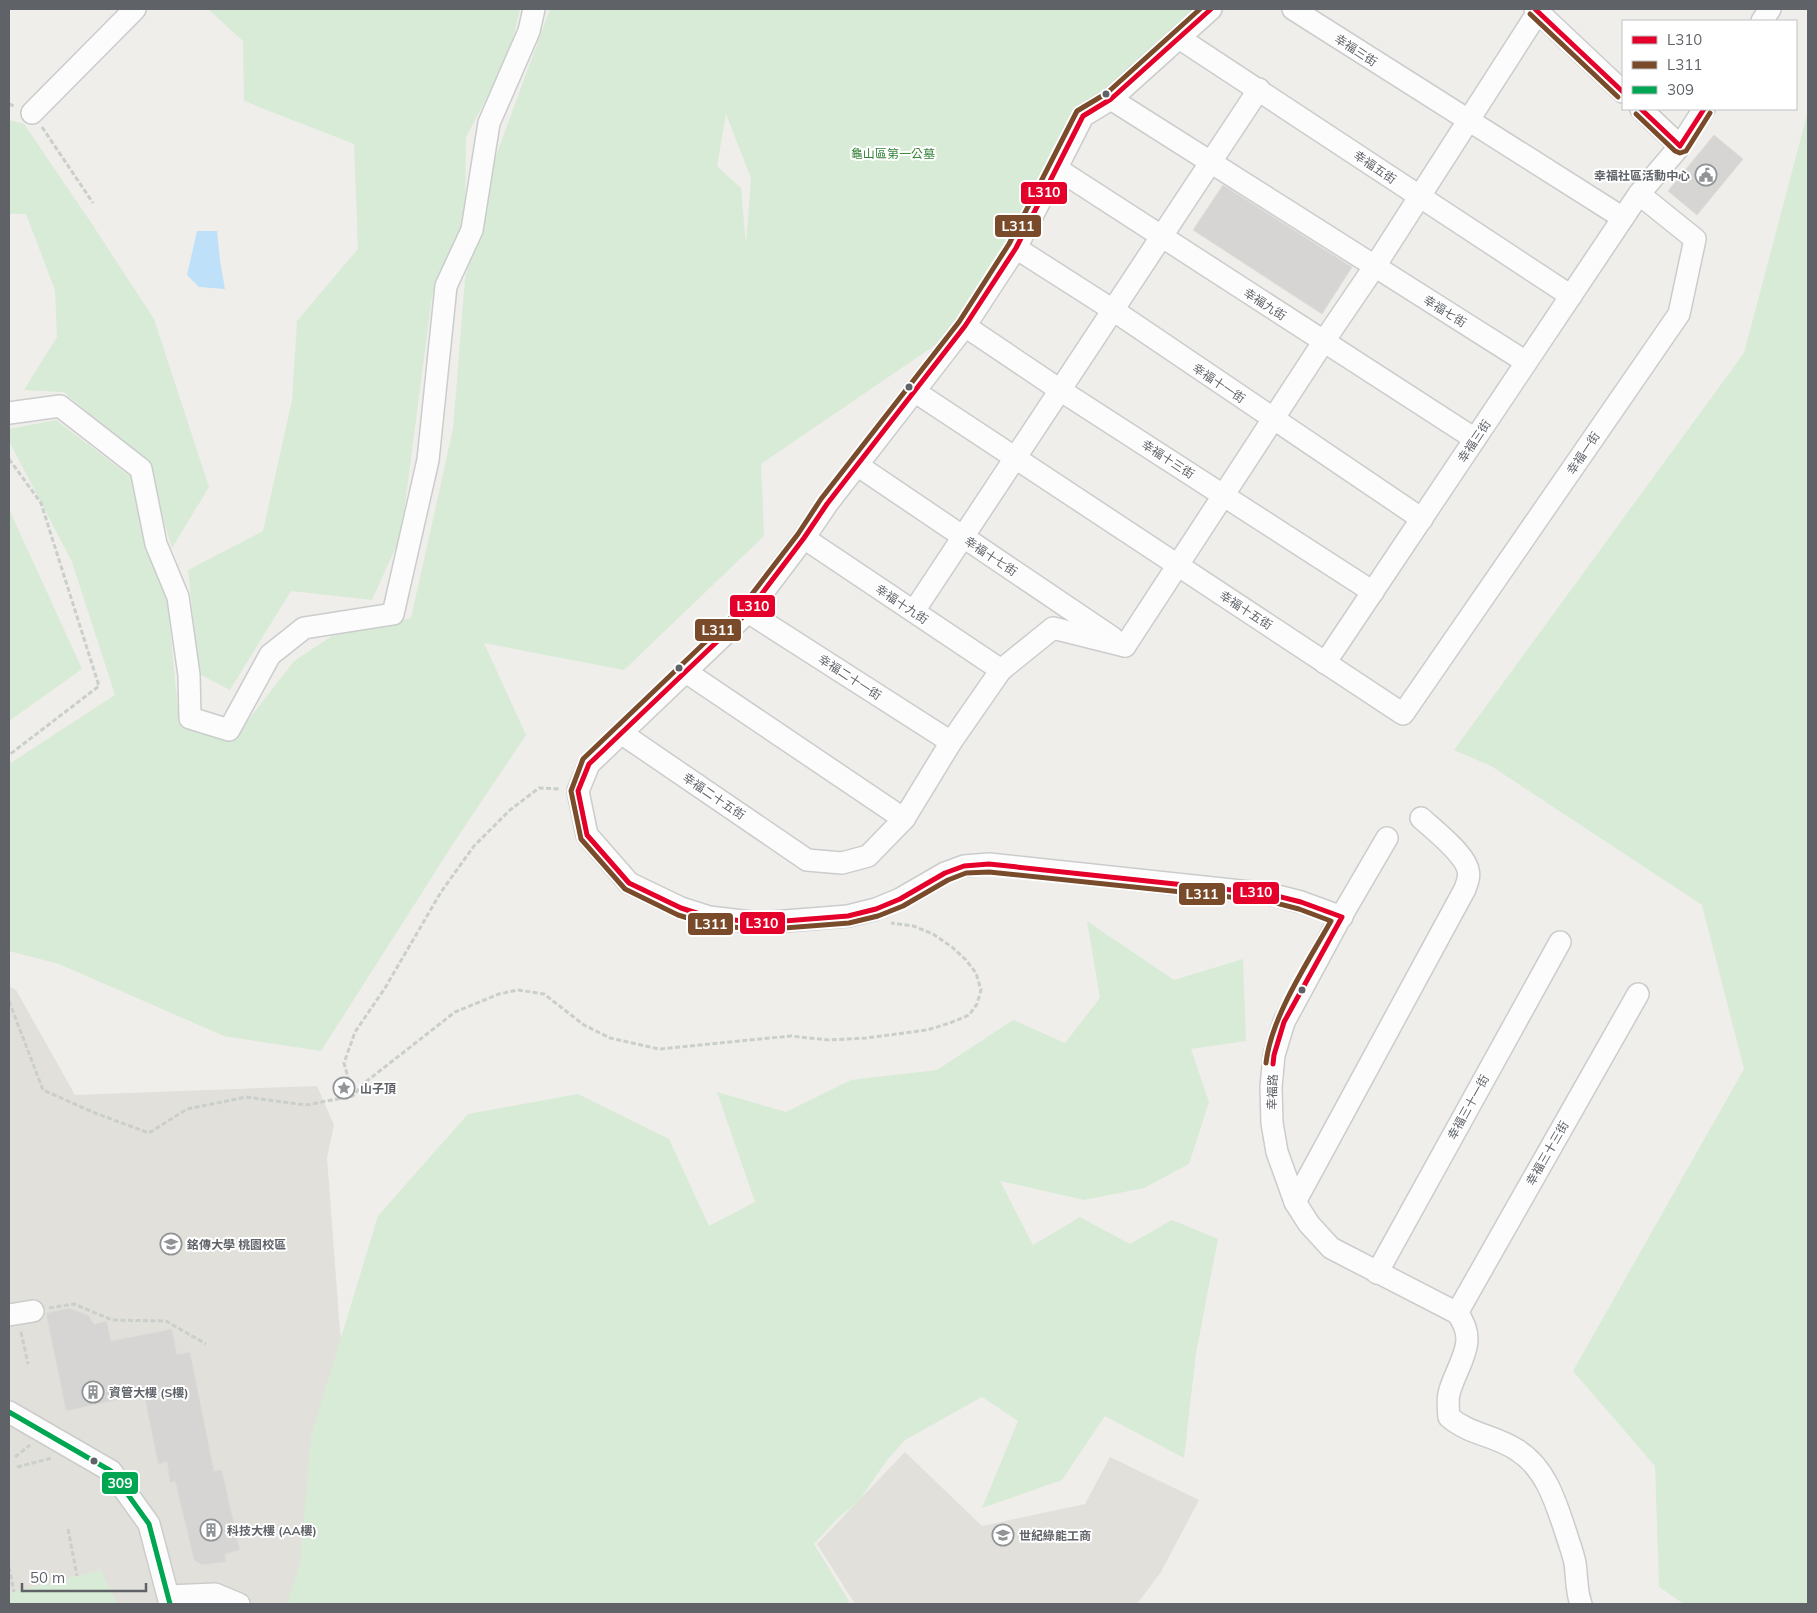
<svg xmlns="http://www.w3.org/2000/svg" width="1817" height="1613" viewBox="0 0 1817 1613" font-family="Mulish,'Noto Sans TC',sans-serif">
<rect width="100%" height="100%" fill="#efeeea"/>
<g fill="#e2e0da">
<polygon points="9,986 16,990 75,1095 317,1086 334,1125 327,1157 340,1332 370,1471 431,1604 9,1604"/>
<polygon points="905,1452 982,1526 1085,1504 1110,1457 1199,1500 1161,1572 1137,1604 855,1604 817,1544"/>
</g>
<g fill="#d8ebd6" fill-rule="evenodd">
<polygon points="208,9 520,9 508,58 466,137 465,223 432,296 401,536 372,600 291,591 230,690 199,674 188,570 263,531 292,400 297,321 358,249 354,144 244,101 243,41"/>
<path d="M550,9H1200L1108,94L950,335L761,464L764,536L624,670L484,643L526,735L453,844L321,1051L224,1036L59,964L9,951V764L115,695L72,562L9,441V429L56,420L132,478L168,604L179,722L233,740L294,661L332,636L411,618L453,429L465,279L493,164ZM726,114L751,178L746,245L741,188L717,166Z"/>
<polygon points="1808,111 1808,1604 1684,1604 1659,1587 1655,1466 1573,1371 1744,1069 1702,905 1491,766 1454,750 1744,353"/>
<polygon points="9,120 24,124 92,224 154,319 209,487 172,548 146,463 64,392 24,390 57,337 55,290 26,214 9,214"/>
<polygon points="9,509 82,669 9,721"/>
<polygon points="1087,921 1174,980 1243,959 1246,1041 1191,1049 1209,1102 1189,1164 1144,1188 1084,1200 1000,1181 1033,1245 1080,1217 1130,1244 1172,1220 1218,1239 1196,1353 1184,1458 1105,1416 1062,1480 982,1508 1018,1421 982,1397 905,1440 887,1460 858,1502 838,1518 814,1544 849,1601 848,1604 287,1604 300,1563 311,1436 378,1216 468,1114 578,1094 669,1139 709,1226 755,1202 717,1092 786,1112 851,1080 937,1070 1013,1020 1065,1043 1100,998"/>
<polygon points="101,1570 117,1604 9,1604 9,1593"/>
</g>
<polygon fill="#bfe0f9" points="197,231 217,231 220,261 225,289 199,287 187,275"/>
<g fill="#d6d5d3" stroke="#deddd9">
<polygon points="1714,135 1743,159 1697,215 1668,191"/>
<polygon points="1223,185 1352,267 1322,314 1193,230"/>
<polygon points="69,1308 88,1315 94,1324 107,1321 111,1341 172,1329 177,1354 190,1352 214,1471 222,1470 240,1550 225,1554 226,1562 202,1565 194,1560 175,1481 170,1483 167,1462 158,1464 144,1394 66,1411 46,1313"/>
</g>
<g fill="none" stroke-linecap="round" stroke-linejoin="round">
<g stroke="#cbcccc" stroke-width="24">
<g id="minor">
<polyline points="1211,9 1111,99 1083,116 1016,248 965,326 827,504 804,538 748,612 589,764 578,791 587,835 629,883 681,908 709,917 760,923 848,916 876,909 900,899 945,873 964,866 989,864 1269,894 1301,902 1342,917"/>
<polyline points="1293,9 1623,218"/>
<polyline points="1535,9 1623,92"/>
<polyline points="1762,21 1770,9"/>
<polyline points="1179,38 1571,296"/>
<polyline points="1111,99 1526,362"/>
<polyline points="1641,109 1680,146"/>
<polyline points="32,113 135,9"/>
<polyline points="1056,168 1475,439"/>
<polyline points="1016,248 1113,310 1422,519"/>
<polyline points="965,326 1060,390 1373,592"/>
<polyline points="914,391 1403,714 1679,314 1695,239 1639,194"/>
<polyline points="9,413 60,406 141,469 156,544 178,597 189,675 190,718 229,730 270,655 304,628 393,614 428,460 446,286 472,230 489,123 529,31 534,9"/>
<polyline points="857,465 1113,638"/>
<polyline points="804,538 1001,670"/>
<polyline points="914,611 1259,89"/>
<polyline points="748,612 951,742"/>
<polyline points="1125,646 1324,341 1375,266 1538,12"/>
<polyline points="1325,663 1639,194 1680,146 1704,109"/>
<polyline points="686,672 904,819"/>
<polyline points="621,733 807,860 842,863 868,856 904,819 951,742 1001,670 1053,628 1125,646"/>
<path d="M1387,838L1338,922L1284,1022L1274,1055L1271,1087L1272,1123L1277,1152L1295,1202L1309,1224L1331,1248L1457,1313C1479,1341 1459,1361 1450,1390C1447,1398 1448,1408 1449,1417C1470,1435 1495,1435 1517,1450C1546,1468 1556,1503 1566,1533C1569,1543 1573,1553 1575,1563C1577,1576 1576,1591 1581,1604"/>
<path d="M1295,1202L1465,889C1467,883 1470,877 1468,870C1465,854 1433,829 1421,818"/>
<polyline points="1377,1273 1560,942"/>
<polyline points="1457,1313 1638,994"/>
<polyline points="9,1315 33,1311"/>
<polyline points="9,1412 111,1471 149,1524 170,1604"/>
<polyline points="169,1596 215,1594 239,1604"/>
</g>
</g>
<g stroke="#cacfcc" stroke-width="3" stroke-dasharray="5 2.5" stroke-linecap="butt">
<polyline points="9,104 16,107"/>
<polyline points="42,127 93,203"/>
<polyline points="9,459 41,503 99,686 9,755"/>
<polyline points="9,1001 43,1090 95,1113 149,1133 187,1109 246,1097 306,1105 353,1096 363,1084 455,1012 499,994 518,990 544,994 584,1025 610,1038 659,1049 791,1036 829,1040 866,1038 927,1030 950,1023 969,1015 977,1004 981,990 976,973 966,960 952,947 933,934 913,926 891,923"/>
<polyline points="353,1096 344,1063 355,1032 385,988 441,892 474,846 510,810 539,788 560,789"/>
<polyline points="49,1308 74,1304 112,1320 166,1321 206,1344"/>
<polyline points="21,1332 28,1364"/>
<polyline points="15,1457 30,1445"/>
<polyline points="17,1467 52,1458"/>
<polyline points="68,1529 77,1576"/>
<polyline points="9,1567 14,1592"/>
</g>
<use href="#minor" stroke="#fdfcfc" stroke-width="21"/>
<g stroke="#fff" stroke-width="9">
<g id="bus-1">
<polyline points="1211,9 1111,99 1083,116 1016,248 965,326 827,504 804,538 748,612 589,764 578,791 587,835 629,883 681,908 709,917 760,923 848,916 876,909 900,899 945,873 964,866 989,864 1269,894 1301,902 1342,917 1284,1022 1274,1055 1273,1064"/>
<polyline points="1535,9 1623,92"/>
<polyline points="1641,109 1680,146 1704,109"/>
</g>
</g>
<g stroke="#fff" stroke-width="9">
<g id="bus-2">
<path d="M1200,9L1107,93L1077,111L1009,244L959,322L821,499L798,534L742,607L583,759L571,791L581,839L625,889L678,915L707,924L760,930L849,923L878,916L903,906L948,880L966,873L989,872L1268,901L1299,909L1331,921C1308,962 1271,1017 1266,1063"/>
<polyline points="1530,14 1618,97"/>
<polyline points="1636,114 1675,151 1680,153 1686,151 1710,113"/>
</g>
</g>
<g stroke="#fff" stroke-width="9">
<polyline id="bus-3" points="9,1412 111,1471 149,1524 170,1604"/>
</g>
<use href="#bus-1" stroke="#e4002b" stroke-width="5"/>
<use href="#bus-2" stroke="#7a4b2a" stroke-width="5"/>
<use href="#bus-3" stroke="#00a651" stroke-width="5"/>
</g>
<defs>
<g id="civic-ring" transform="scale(1.125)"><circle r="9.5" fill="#fff" stroke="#919496" stroke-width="1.5"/><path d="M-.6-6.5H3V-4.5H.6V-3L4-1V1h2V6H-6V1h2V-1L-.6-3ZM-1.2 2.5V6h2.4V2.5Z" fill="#919496"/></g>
<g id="sight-ring" transform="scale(1.125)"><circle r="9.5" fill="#fff" stroke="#919496" stroke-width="1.5"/><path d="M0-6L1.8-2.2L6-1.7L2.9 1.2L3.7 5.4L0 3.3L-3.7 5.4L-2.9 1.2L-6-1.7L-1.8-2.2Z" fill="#919496"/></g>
<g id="university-ring" transform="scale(1.125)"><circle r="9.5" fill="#fff" stroke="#919496" stroke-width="1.5"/><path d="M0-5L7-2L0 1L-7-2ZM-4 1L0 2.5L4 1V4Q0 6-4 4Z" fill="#919496"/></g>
<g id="building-ring" transform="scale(1.125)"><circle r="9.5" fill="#fff" stroke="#919496" stroke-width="1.5"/><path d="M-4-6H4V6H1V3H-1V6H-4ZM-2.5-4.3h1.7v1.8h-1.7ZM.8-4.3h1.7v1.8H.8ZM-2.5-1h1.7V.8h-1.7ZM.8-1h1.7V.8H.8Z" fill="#919496"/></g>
<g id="school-ring" transform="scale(1.125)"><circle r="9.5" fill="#fff" stroke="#919496" stroke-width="1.5"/><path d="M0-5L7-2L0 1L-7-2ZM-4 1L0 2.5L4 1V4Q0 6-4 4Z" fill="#919496"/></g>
</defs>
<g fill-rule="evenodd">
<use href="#civic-ring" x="1706" y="175"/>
<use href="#sight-ring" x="344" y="1088"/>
<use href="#university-ring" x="171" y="1244"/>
<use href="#building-ring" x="93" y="1392"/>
<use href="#building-ring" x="211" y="1530"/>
<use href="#school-ring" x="1003" y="1535"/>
</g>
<g fill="#5f6368" stroke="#fff" stroke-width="2">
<circle cx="1106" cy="94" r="4.5"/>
<circle cx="909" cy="387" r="4.5"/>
<circle cx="679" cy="668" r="4.5"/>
<circle cx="1302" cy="990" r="4.5"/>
<circle cx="94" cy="1461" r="4.5"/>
</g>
<g text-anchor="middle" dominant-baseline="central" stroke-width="4" stroke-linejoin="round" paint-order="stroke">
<g font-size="12" fill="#5f6368" stroke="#fff">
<text transform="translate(1356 50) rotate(33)">幸福三街</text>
<text transform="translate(1375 167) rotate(34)">幸福五街</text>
<text transform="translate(1265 304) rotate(33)">幸福九街</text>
<text transform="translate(1445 311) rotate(32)">幸福七街</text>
<text transform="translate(1219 383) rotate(34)">幸福十一街</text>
<text transform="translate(1474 441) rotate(-56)">幸福三街</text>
<text transform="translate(1583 453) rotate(-56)">幸福一街</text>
<text transform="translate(1168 459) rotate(33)">幸福十三街</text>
<text transform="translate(991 556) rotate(34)">幸福十七街</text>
<text transform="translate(902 604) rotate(34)">幸福十九街</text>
<text transform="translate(1246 610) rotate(33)">幸福十五街</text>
<text transform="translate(850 677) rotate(33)">幸福二十一街</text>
<text transform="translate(714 796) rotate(34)">幸福二十五街</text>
<text transform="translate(1272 1092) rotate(-88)">幸福路</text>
<text transform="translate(1468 1107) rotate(-61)">幸福三十一街</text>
<text transform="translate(1547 1153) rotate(-60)">幸福三十三街</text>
</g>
<g font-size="12" fill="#348238" stroke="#fff">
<text x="893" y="153">龜山區第一公墓</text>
</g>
<g font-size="12" font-weight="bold" fill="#5f6368" stroke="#fff" text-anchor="start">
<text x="1690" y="175" text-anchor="end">幸福社區活動中心</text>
<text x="360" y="1088">山子頂</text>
<text x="187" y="1244">銘傳大學 桃園校區</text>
<text x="109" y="1392">資管大樓 (S樓)</text>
<text x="227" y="1530">科技大樓 (AA樓)</text>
<text x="1019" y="1535">世紀綠能工商</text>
</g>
</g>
<g stroke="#fff" stroke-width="2">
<rect x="1020" y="181" width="48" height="24" rx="5" fill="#e4002b"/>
<rect x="994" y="214" width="48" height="24" rx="5" fill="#7a4b2a"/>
<rect x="729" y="594" width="47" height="24" rx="5" fill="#e4002b"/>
<rect x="694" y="618" width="48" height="24" rx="5" fill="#7a4b2a"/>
<rect x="1232" y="881" width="48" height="24" rx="5" fill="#e4002b"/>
<rect x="1178" y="882" width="48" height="24" rx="5" fill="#7a4b2a"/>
<rect x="739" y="911" width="47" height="24" rx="5" fill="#e4002b"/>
<rect x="687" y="912" width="47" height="24" rx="5" fill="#7a4b2a"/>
<rect x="101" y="1471" width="38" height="24" rx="5" fill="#00a651"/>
</g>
<g font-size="14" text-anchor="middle" font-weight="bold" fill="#fff">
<text x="1044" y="197">L310</text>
<text x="1018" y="231">L311</text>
<text x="753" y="611">L310</text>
<text x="718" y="635">L311</text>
<text x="1256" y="897">L310</text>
<text x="1202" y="899">L311</text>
<text x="762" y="928">L310</text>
<text x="711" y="929">L311</text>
<text x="120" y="1488">309</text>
</g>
<rect width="1817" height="1613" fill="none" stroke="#5f6368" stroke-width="20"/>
<rect x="1622" y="20" width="175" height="90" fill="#ffffff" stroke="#bfc1c3"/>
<rect x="1632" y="36" width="25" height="8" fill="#e4002b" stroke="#bfc1c3"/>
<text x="1667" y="45" font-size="15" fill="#5f6368">L310</text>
<rect x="1632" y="61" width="25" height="8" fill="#7a4b2a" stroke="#bfc1c3"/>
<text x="1667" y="70" font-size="15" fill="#5f6368">L311</text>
<rect x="1632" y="86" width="25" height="8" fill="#00a651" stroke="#bfc1c3"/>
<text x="1667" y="95" font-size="15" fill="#5f6368">309</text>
<path d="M22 1583v8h124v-8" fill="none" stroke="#5f6368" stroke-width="2.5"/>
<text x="30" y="1583" font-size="15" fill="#5f6368" stroke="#ffffff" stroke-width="4" paint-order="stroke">50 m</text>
</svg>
